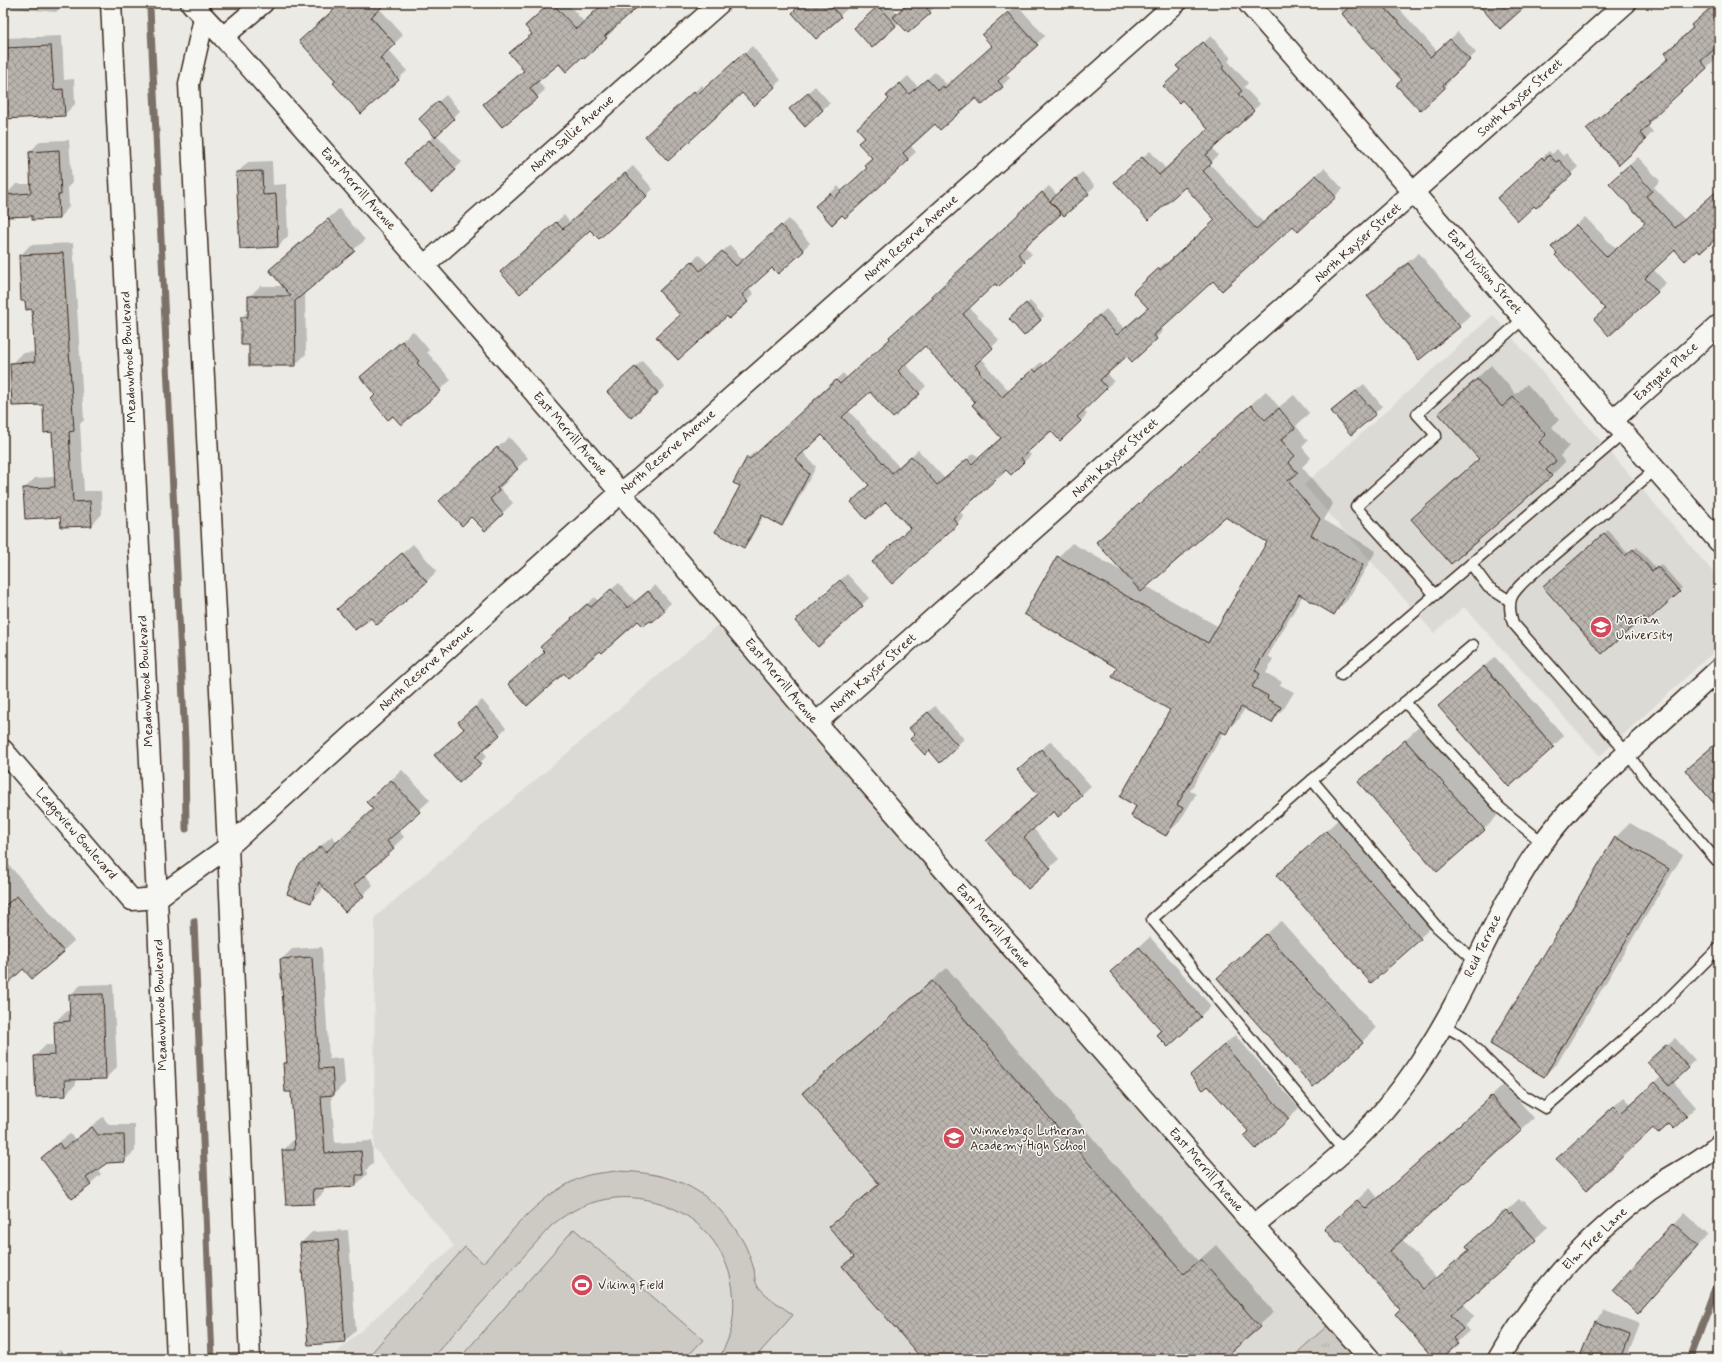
<svg xmlns="http://www.w3.org/2000/svg" width="1722" height="1362" viewBox="0 0 1722 1362" font-family="Mynerve,sans-serif">
<defs>
<pattern id="grass-tufts" width="24" height="20" patternUnits="userSpaceOnUse"><rect width="24" height="20" fill="#cdcac4"/><path d="M3 7l-1-3M5 7V3M7 7l1-3M15 17l-1-3M17 17v-4M19 17l1-3" fill="none" stroke="#b1aea8"/></pattern>
<pattern id="building-cross-hatch" width="8" height="8" patternUnits="userSpaceOnUse"><rect width="8" height="8" fill="#bab4ae"/><path d="M0 0l8 8M0 8l8-8" fill="none" stroke="#98938d"/></pattern>
</defs>
<rect width="100%" height="100%" fill="#ebeae5"/>
<filter id="ink" filterUnits="userSpaceOnUse"><feTurbulence type="fractalNoise" baseFrequency=".025" numOctaves="2"/><feDisplacementMap in="SourceGraphic" scale="8" xChannelSelector="R" yChannelSelector="G"/><feConvolveMatrix kernelMatrix="1 2 1 2 8 2 1 2 1" color-interpolation-filters="sRGB"/></filter>
<g filter="url(#ink)">
<g fill="#dcdad4">
<polygon points="1493,315 1719,579 1719,647 1600,756 1464,607 1434,633 1304,485"/>
<polygon points="727,617 1335,1319 1290,1359 330,1359 454,1246 374,1148 375,917"/>
<polygon points="1719,1338 1719,1359 1709,1359"/>
</g>
<polygon fill="url(#grass-tufts)" stroke="#847a71" points="1335,1319 1369,1359 1290,1359"/>
<g fill="#cdcac4" stroke="#847a71">
<path d="M615,1171C675,1172 713,1189 744,1243C748,1251 751,1260 754,1269C755,1274 754,1282 758,1286C765,1296 783,1307 793,1315L754,1359H719C724,1348 730,1337 732,1325C750,1220 630,1158 551,1226L431,1359H366L465,1247L483,1263C515,1228 539,1194 585,1176C594,1173 605,1173 615,1171Z"/>
<polygon points="574,1229 703,1340 685,1359 459,1359"/>
</g>
<g fill="#0003" fill-rule="evenodd">
<polygon points="3,3 64,3 56,12 3,7"/>
<polygon points="342,3 384,3 379,8 403,35 388,50 407,71 361,113 337,81"/>
<polygon points="550,3 567,3 584,22 603,5 601,3 640,3 613,28 614,30 584,58 582,56 560,63 538,81 545,90 537,97 484,104 524,70 510,53 533,33"/>
<polygon points="803,3 841,3 847,9 816,38"/>
<polygon points="882,3 888,3 898,14 909,3 935,3 937,5 908,32 899,22 895,26 862,21"/>
<polygon points="979,3 989,3 983,8"/>
<polygon points="1333,3 1394,3 1437,51 1458,32 1476,53 1449,78 1451,80 1420,109 1403,80"/>
<polygon points="1717,3 1719,3 1719,57 1655,114 1657,116 1647,125 1653,132 1645,140 1595,121 1670,57 1674,45"/>
<polygon points="1017,5 1045,36 1005,73 1010,78 983,104 976,96 935,123 910,145 916,152 845,217 824,199 838,186 842,191 868,168 873,157 866,137 895,88 908,76 918,87 935,72 946,84 952,79 953,81 993,45 991,27"/>
<polygon points="62,36 64,80 74,79 75,104 64,115 3,91 3,40 5,38"/>
<path d="M1211,36L1231,58L1228,61L1248,83L1244,87L1260,104L1212,148L1218,155L1210,164L1264,223L1324,168L1343,189L1298,230L1293,225L1213,280L1160,328L1163,331L1132,360L1127,355L1107,373L1114,381L1083,409L1087,414L1081,421L1051,429L1027,451L1031,455L1024,462L1006,469L959,511L964,516L957,523L911,528L822,433L802,451L816,467L788,518L781,524L764,515L750,540L743,547L742,486L748,458L755,451L758,453L843,373L847,378L892,338L934,297L940,290L1049,186L1057,195L1082,172L1095,186L1064,215L1061,212L1024,246L1032,254L998,286L995,283L969,307L999,340L981,358L986,363L985,364L1009,391L1041,362L1043,365L1106,309L1125,329L1149,307L1141,285L1166,262L1168,264L1216,220L1185,186L1122,175L1150,151L1166,169L1209,129L1181,70L1185,59ZM925,345L977,402L1002,437L979,458L974,453L945,479L918,450L899,467L848,410L870,390L919,393L926,386L905,364Z"/>
<polygon points="752,46 781,80 754,105 743,92 653,129 702,85 705,89"/>
<polygon points="815,86 830,103 805,125 797,103"/>
<polygon points="446,95 460,111 436,134 462,162 455,169 412,156 435,135 427,112"/>
<polygon points="69,140 72,183 68,187 69,207 59,218 33,215 6,195 16,184 32,184 30,152 40,141"/>
<polygon points="1557,149 1563,156 1566,153 1578,167 1536,206 1498,198 1549,151 1552,154"/>
<polygon points="1638,157 1660,181 1654,187 1685,220 1719,189 1719,234 1697,248 1675,249 1653,269 1666,283 1609,334 1606,308 1558,253 1561,239 1585,217 1616,249 1646,222 1619,175"/>
<polygon points="272,161 273,185 286,184 288,236 278,246 237,173 248,162"/>
<polygon points="633,166 653,189 646,196 509,265 564,215 570,223"/>
<polygon points="339,209 365,240 305,291 306,354 295,365 250,344 242,317 249,310 249,297 260,286 284,286 270,270"/>
<polygon points="789,219 810,243 778,273 772,266 749,288 754,294 729,318 727,315 681,314 667,284 699,255 708,264 730,245 743,260"/>
<polygon points="73,243 84,420 80,424 84,491 101,491 102,514 92,525 61,516 24,489 35,478 55,477 53,431 44,404 11,364 22,353 35,352 33,308 20,256 30,245"/>
<polygon points="1419,253 1470,315 1459,326 1419,358 1369,296 1379,285"/>
<polygon points="1030,301 1044,316 1024,335 1010,319"/>
<polygon points="413,331 429,350 427,352 451,380 401,424 361,377"/>
<polygon points="642,361 665,386 631,417 615,385"/>
<polygon points="1491,365 1516,394 1527,384 1559,420 1552,427 1569,446 1560,456 1565,462 1551,476 1413,519 1479,458 1439,413"/>
<polygon points="1364,384 1382,406 1375,413 1339,404"/>
<path d="M1266,391L1279,407L1294,395L1309,413L1296,426L1308,441L1302,447L1311,458L1302,467L1333,504L1324,520L1376,551L1348,599L1334,614L1303,595L1268,656L1273,659L1266,673L1282,682L1280,685L1294,692L1285,707L1271,722L1245,708L1239,719L1224,732L1190,791L1196,794L1180,821L1166,835L1138,806L1171,710L1119,668L1058,557L1072,543L1125,573L1098,542ZM1225,516L1268,542L1219,627L1146,586Z"/>
<polygon points="509,437 528,458 507,477 509,480 500,488 513,503 485,530 451,491"/>
<polygon points="1608,530 1628,554 1637,547 1656,568 1661,564 1682,588 1644,616 1547,584"/>
<polygon points="413,544 437,571 426,582 371,616 338,609"/>
<polygon points="847,574 869,598 818,645 803,614"/>
<polygon points="619,583 636,602 655,585 671,603 652,621 639,619 600,649 546,652 579,611 595,597 598,601"/>
<polygon points="1495,657 1564,736 1509,786 1450,696"/>
<polygon points="482,700 506,728 482,750 487,756 459,782 465,728 459,722"/>
<polygon points="935,706 964,739 940,761 918,721"/>
<polygon points="1420,726 1498,815 1484,829 1359,782"/>
<polygon points="1719,740 1719,808 1687,770"/>
<polygon points="1051,741 1091,786 1059,815 1054,810 1033,828 1059,859 1029,887 987,841 1039,793 1027,761"/>
<polygon points="402,770 430,800 398,830 404,837 365,874 373,885 363,895 323,886 321,892 310,902 298,866 332,836 337,842 374,809 378,792"/>
<polygon points="1340,818 1435,924 1371,982 1278,875"/>
<polygon points="1630,823 1683,855 1558,1062 1544,1076 1491,1044 1616,837"/>
<polygon points="3,858 74,941 35,975 23,967 3,986"/>
<polygon points="1281,921 1376,1028 1362,1042 1218,978"/>
<polygon points="1150,937 1211,1006 1168,1046 1162,1030 1122,962"/>
<polygon points="322,947 329,1059 343,1058 345,1083 334,1094 331,1094 335,1143 372,1141 373,1163 366,1170 367,1174 356,1185 324,1187 324,1192 313,1203 283,1151 293,1140 296,1140 292,1090 284,1063 288,1060 282,959 292,949"/>
<polygon points="947,968 1198,1261 1216,1245 1274,1312 1222,1359 923,1359 844,1266 854,1256 830,1227 880,1183 803,1093 817,1079"/>
<polygon points="113,984 117,1067 106,1078 76,1079 76,1084 65,1095 35,1056 46,1045 56,1045 55,1022 66,1011 70,1011 70,995 81,985"/>
<polygon points="1235,1035 1299,1108 1256,1148 1250,1131 1208,1085 1192,1075"/>
<polygon points="1675,1038 1695,1060 1673,1081 1696,1107 1674,1128 1669,1122 1567,1150 1624,1097 1631,1104 1662,1076 1655,1055"/>
<polygon points="1504,1084 1534,1118 1402,1239 1436,1278 1470,1249 1467,1246 1519,1199 1522,1202 1524,1201 1548,1227 1463,1303 1474,1317 1465,1326 1469,1331 1439,1359 1436,1359 1401,1309 1340,1239 1326,1229 1370,1188 1378,1198"/>
<polygon points="103,1117 109,1125 135,1125 135,1151 124,1161 106,1162 97,1169 101,1174 90,1184 42,1158 52,1147 70,1134 75,1139"/>
<polygon points="1684,1213 1708,1235 1648,1302 1613,1290"/>
<polygon points="348,1230 356,1331 345,1341 309,1344 301,1243 312,1232"/>
<polygon points="1605,1311 1640,1324 1628,1355 1624,1359 1580,1359 1595,1321"/>
<polygon points="60,1350 68,1359 50,1359"/>
</g>
<g fill="none" stroke-linecap="round" stroke-linejoin="round">
<g stroke="#7c7167" stroke-width="7">
<polyline points="150,8 185,742 186,829"/>
<polyline points="194,921 212,1359"/>
<polyline points="1690,1359 1719,1280"/>
</g>
</g>
<g fill="url(#building-cross-hatch)" stroke="#3b2a1e" fill-rule="evenodd">
<polygon points="341,3 386,3 371,17 395,44 380,58 399,80 361,114 333,83 336,81 299,41"/>
<polygon points="550,3 552,3 576,29 604,3 642,3 605,36 607,38 584,59 582,57 566,72 559,64 530,88 538,98 502,127 483,104 524,71 509,53 532,34 525,26"/>
<polygon points="802,3 828,3 841,17 816,39 792,13"/>
<polygon points="908,3 922,3 931,13 908,33 893,17"/>
<polygon points="1353,3 1381,3 1430,57 1450,39 1470,60 1443,85 1445,88 1420,111 1396,85 1402,80 1342,14"/>
<polygon points="1477,3 1529,3 1500,29"/>
<polygon points="1716,3 1719,3 1719,45 1701,61 1707,68 1648,122 1650,124 1640,133 1646,140 1619,165 1586,129 1669,58 1665,53 1693,28 1691,25"/>
<polygon points="878,6 896,26 872,48 854,28"/>
<polygon points="1008,12 1038,45 998,81 1003,87 982,105 976,98 940,130 935,124 903,153 909,160 845,218 842,215 832,225 815,206 830,193 834,198 867,168 864,165 872,158 858,143 865,137 857,128 889,99 886,96 900,83 909,94 927,79 938,91 943,86 945,88 992,46 982,35"/>
<path d="M1203,42L1225,66L1222,68L1242,91L1238,94L1254,111L1206,155L1212,163L1203,171L1256,229L1316,175L1336,197L1298,232L1293,226L1222,291L1213,281L1154,335L1157,339L1132,362L1127,356L1100,380L1107,388L1077,417L1081,421L1060,441L1051,431L1021,458L1024,462L1011,475L1006,470L953,518L958,524L892,584L872,562L910,528L886,502L866,519L851,502L869,485L822,435L796,459L809,474L782,526L762,515L744,548L715,532L740,486L733,483L747,457L750,459L836,380L840,384L890,339L889,337L933,298L932,296L1042,192L1061,214L1018,253L1025,262L998,287L995,284L963,314L993,348L975,365L980,371L979,372L1002,397L1033,369L1036,372L1099,315L1117,335L1148,308L1133,292L1159,268L1160,270L1215,220L1185,187L1148,220L1114,182L1142,157L1159,175L1208,129L1182,100L1179,103L1163,86L1180,70L1176,66ZM925,346L975,402L972,405L1001,438L972,464L967,459L937,485L911,456L892,473L842,417L870,392L893,418L920,394L898,371Z"/>
<polygon points="51,46 54,90 63,89 65,116 3,119 3,48"/>
<polygon points="744,53 775,87 754,106 742,93 668,161 645,136 694,91 697,95"/>
<polygon points="808,93 823,110 805,127 789,109"/>
<polygon points="438,101 454,119 435,137 419,119"/>
<polygon points="429,140 456,170 431,193 404,163"/>
<polygon points="59,150 61,195 58,195 59,219 32,220 32,216 6,217 5,195 31,193 29,152"/>
<polygon points="1549,155 1556,162 1559,160 1572,175 1536,208 1534,206 1518,221 1497,198 1542,157 1544,160"/>
<polygon points="1629,165 1652,191 1646,196 1675,228 1719,189 1719,236 1700,253 1697,250 1685,261 1675,250 1645,278 1658,292 1609,336 1594,319 1605,309 1555,255 1557,253 1551,247 1576,225 1607,257 1645,223 1609,183"/>
<polygon points="262,171 263,195 276,194 278,247 240,249 236,172"/>
<polygon points="625,173 647,196 599,239 590,230 520,294 500,272 556,222 563,229"/>
<polygon points="1075,178 1089,194 1064,216 1050,201"/>
<polygon points="328,219 355,251 295,301 296,366 249,366 249,345 241,345 241,317 248,317 248,296 291,296 269,270"/>
<polygon points="781,225 804,251 778,274 772,268 742,295 748,302 729,319 727,316 678,360 656,337 680,315 659,291 692,261 700,271 722,251 736,266"/>
<polygon points="63,253 74,431 69,432 73,502 90,501 92,526 61,527 60,517 25,519 23,488 55,487 52,432 44,433 43,405 12,406 10,363 35,362 32,309 26,310 25,301 21,301 19,255"/>
<polygon points="1408,263 1460,327 1419,360 1367,296"/>
<polygon points="1026,303 1041,320 1024,336 1009,319"/>
<polygon points="402,341 419,361 417,363 441,391 401,425 393,416 388,420 371,399 375,395 360,377"/>
<polygon points="635,367 658,393 631,418 607,392"/>
<polygon points="1477,379 1502,407 1513,397 1546,435 1539,442 1556,461 1546,470 1552,476 1451,564 1411,519 1479,459 1438,413"/>
<polygon points="1356,391 1376,414 1351,435 1331,411"/>
<polygon points="1251,405 1265,420 1279,408 1295,428 1281,440 1295,456 1288,462 1298,473 1288,481 1320,519 1311,535 1363,565 1334,615 1299,594 1255,670 1260,674 1252,687 1268,696 1267,699 1281,707 1272,723 1241,707 1226,734 1220,731 1177,805 1183,808 1166,836 1131,816 1136,806 1120,797 1170,710 1112,677 1117,668 1024,614 1057,556 1208,643 1267,542 1225,517 1141,592 1096,542"/>
<polygon points="497,447 518,469 497,488 499,491 490,499 503,514 485,531 471,517 462,526 439,501"/>
<polygon points="1604,533 1625,556 1633,549 1652,571 1657,566 1680,592 1647,621 1644,617 1602,654 1543,587"/>
<polygon points="402,553 427,582 377,625 371,618 355,630 337,609"/>
<polygon points="840,580 863,606 818,647 795,621"/>
<polygon points="611,589 628,608 648,591 665,611 652,622 650,621 643,626 638,621 602,653 600,651 568,678 564,673 527,706 508,684 545,652 540,647 572,619 571,618 587,604 591,607"/>
<polygon points="1484,666 1554,747 1509,787 1438,706"/>
<polygon points="475,707 500,735 475,757 481,764 459,783 434,755 464,729 458,722"/>
<polygon points="928,712 958,746 940,763 929,750 925,755 910,739 915,735 909,728"/>
<polygon points="1405,740 1485,830 1437,872 1358,782"/>
<polygon points="1719,741 1719,809 1685,770"/>
<polygon points="1041,749 1082,796 1058,817 1054,811 1024,837 1051,869 1028,889 986,841 1038,794 1017,770"/>
<polygon points="391,780 420,812 387,841 394,849 354,885 364,896 345,912 319,882 311,903 287,894 298,866 321,846 326,852 373,809 366,802"/>
<polygon points="1326,831 1421,939 1371,983 1276,875"/>
<polygon points="1615,837 1669,869 1544,1077 1490,1044"/>
<polygon points="17,896 64,952 32,979 23,969 3,988 3,907"/>
<polygon points="1266,934 1363,1043 1313,1087 1217,978"/>
<polygon points="1139,947 1201,1017 1168,1047 1156,1035 1161,1030 1110,972"/>
<polygon points="312,957 319,1069 332,1068 334,1095 321,1096 325,1153 361,1151 363,1175 356,1175 356,1186 313,1189 314,1204 286,1205 282,1150 295,1150 291,1092 285,1092 283,1063 287,1063 280,959"/>
<polygon points="932,981 1184,1274 1201,1259 1260,1327 1223,1359 922,1359 842,1266 854,1257 829,1227 879,1184 802,1093"/>
<polygon points="103,994 106,1079 65,1080 66,1096 36,1097 34,1056 55,1055 54,1022 70,1021 69,995"/>
<polygon points="1667,1044 1689,1068 1669,1086 1647,1062"/>
<polygon points="1224,1045 1289,1119 1256,1149 1244,1136 1249,1132 1208,1086 1203,1090 1190,1075"/>
<polygon points="1655,1082 1687,1117 1674,1129 1669,1124 1658,1134 1653,1128 1586,1191 1556,1159 1614,1106 1621,1113"/>
<polygon points="1491,1096 1522,1130 1390,1251 1423,1289 1469,1250 1466,1246 1506,1210 1509,1214 1511,1212 1536,1240 1451,1315 1463,1329 1453,1338 1458,1344 1441,1359 1434,1359 1395,1314 1400,1309 1340,1241 1337,1243 1324,1229 1357,1200 1366,1209"/>
<polygon points="92,1127 98,1135 124,1135 125,1162 107,1163 86,1178 91,1185 72,1199 41,1158 59,1143 63,1149"/>
<polygon points="1673,1223 1698,1246 1638,1314 1612,1290"/>
<polygon points="338,1240 345,1342 308,1345 300,1243"/>
<polygon points="1594,1321 1630,1335 1621,1359 1579,1359"/>
</g>
<g fill="none" stroke-linecap="round" stroke-linejoin="round">
<g stroke="#3b2a1e" stroke-width="13">
<g id="lane">
<path d="M1656,469L1531,575C1513,592 1505,597 1513,623L1627,753L1644,776L1719,863"/>
<polyline points="1471,564 1488,587 1510,601"/>
<polyline points="1435,595 1356,507 1436,435 1417,414 1524,318"/>
<polyline points="1341,675 1624,433"/>
<polyline points="1405,702 1500,808 1543,843"/>
<polyline points="1312,780 1437,927 1475,961"/>
<polyline points="1443,1025 1464,1037 1520,1093 1545,1108 1654,1013 1719,948"/>
<polyline points="1344,1151 1152,919 1312,780 1473,645"/>
</g>
</g>
<g stroke="#3b2a1e" stroke-width="23">
<g id="street">
<polyline points="111,3 157,898 177,1359"/>
<path d="M191,3L223,37C424,264 622,492 816,723L1370,1359"/>
<polyline points="1248,3 1719,542"/>
<polyline points="204,18 189,84 228,847 250,1359"/>
<polyline points="223,37 263,3"/>
<polyline points="425,265 720,3"/>
<polyline points="1613,420 1719,325"/>
<polyline points="816,723 1626,3"/>
<polyline points="3,750 132,900 157,898 228,847 620,493 639,479 1176,3"/>
<path d="M1254,1225C1288,1197 1324,1171 1356,1140C1383,1114 1407,1083 1427,1051C1470,985 1495,910 1541,845C1569,807 1603,775 1637,744C1665,719 1692,694 1719,669"/>
<path d="M1498,1359C1536,1293 1589,1235 1650,1190C1673,1174 1698,1163 1719,1145"/>
</g>
</g>
<use href="#lane" stroke="#f6f6f2" stroke-width="10"/>
<use href="#street" stroke="#f6f6f2" stroke-width="20"/>
</g>
</g>
<defs>
<g id="university-disc" transform="scale(1.15)"><circle r="9.5" fill="#d1495b" stroke="#f6f6f2"/><path d="M0-5L7-2L0 1L-7-2ZM-4 1L0 2.5L4 1V4Q0 6-4 4Z" fill="#fff"/></g>
<g id="school-disc" transform="scale(1.15)"><circle r="9.5" fill="#d1495b" stroke="#f6f6f2"/><path d="M0-5L7-2L0 1L-7-2ZM-4 1L0 2.5L4 1V4Q0 6-4 4Z" fill="#fff"/></g>
<g id="stadium-disc" transform="scale(1.15)"><circle r="9.5" fill="#d1495b" stroke="#f6f6f2"/><path d="M0-5a6.5 5 0 1 0 0 10a6.5 5 0 1 0 0-10ZM-3.5-1.8h7v3.6h-7Z" fill="#fff"/></g>
</defs>
<g fill-rule="evenodd">
<use href="#university-disc" x="1601" y="627"/>
<use href="#school-disc" x="954" y="1138"/>
<use href="#stadium-disc" x="582" y="1285"/>
</g>
<g text-anchor="middle" dominant-baseline="central" stroke-width="3" stroke-linejoin="round" paint-order="stroke">
<g font-size="13" fill="#3b2a1e" stroke="#f6f6f2">
<text transform="translate(1520 98) rotate(-42)">South Kayser Street</text>
<text transform="translate(572 134) rotate(-42)">North Sallie Avenue</text>
<text transform="translate(358 189) rotate(48)">East Merrill Avenue</text>
<text transform="translate(911 238) rotate(-42)">North Reserve Avenue</text>
<text transform="translate(1358 243) rotate(-42)">North Kayser Street</text>
<text transform="translate(1484 272) rotate(49)">East Division Street</text>
<text transform="translate(129 357) rotate(-93)">Meadowbrook Boulevard</text>
<text transform="translate(1666 372) rotate(-42)">Eastgate Place</text>
<text transform="translate(570 434) rotate(49)">East Merrill Avenue</text>
<text transform="translate(668 452) rotate(-41)">North Reserve Avenue</text>
<text transform="translate(1115 458) rotate(-42)">North Kayser Street</text>
<text transform="translate(426 668) rotate(-42)">North Reserve Avenue</text>
<text transform="translate(873 673) rotate(-42)">North Kayser Street</text>
<text transform="translate(146 681) rotate(-93)">Meadowbrook Boulevard</text>
<text transform="translate(781 681) rotate(50)">East Merrill Avenue</text>
<text transform="translate(76 834) rotate(49)">Ledgeview Boulevard</text>
<text transform="translate(993 926) rotate(49)">East Merrill Avenue</text>
<text transform="translate(1483 946) rotate(-64)">Reid Terrace</text>
<text transform="translate(161 1005) rotate(-92)">Meadowbrook Boulevard</text>
<text transform="translate(1206 1170) rotate(49)">East Merrill Avenue</text>
<text transform="translate(1595 1239) rotate(-44)">Elm Tree Lane</text>
</g>
<g font-size="13" fill="#3b2a1e" stroke="#f6f6f2" text-anchor="start">
<text x="1616" y="620">Marian<tspan x="1616" dy="15">University</tspan></text>
<text x="970" y="1131">Winnebago Lutheran<tspan x="970" dy="15">Academy High School</tspan></text>
<text x="598" y="1285">Viking Field</text>
</g>
</g>
<rect width="1722" height="1362" fill="none" stroke="#f6f6f2" stroke-width="16"/>
<rect x="8" y="8" width="1706" height="1346" fill="none" stroke="#3b2a1e" stroke-width="1.5" filter="url(#ink)"/>
</svg>
